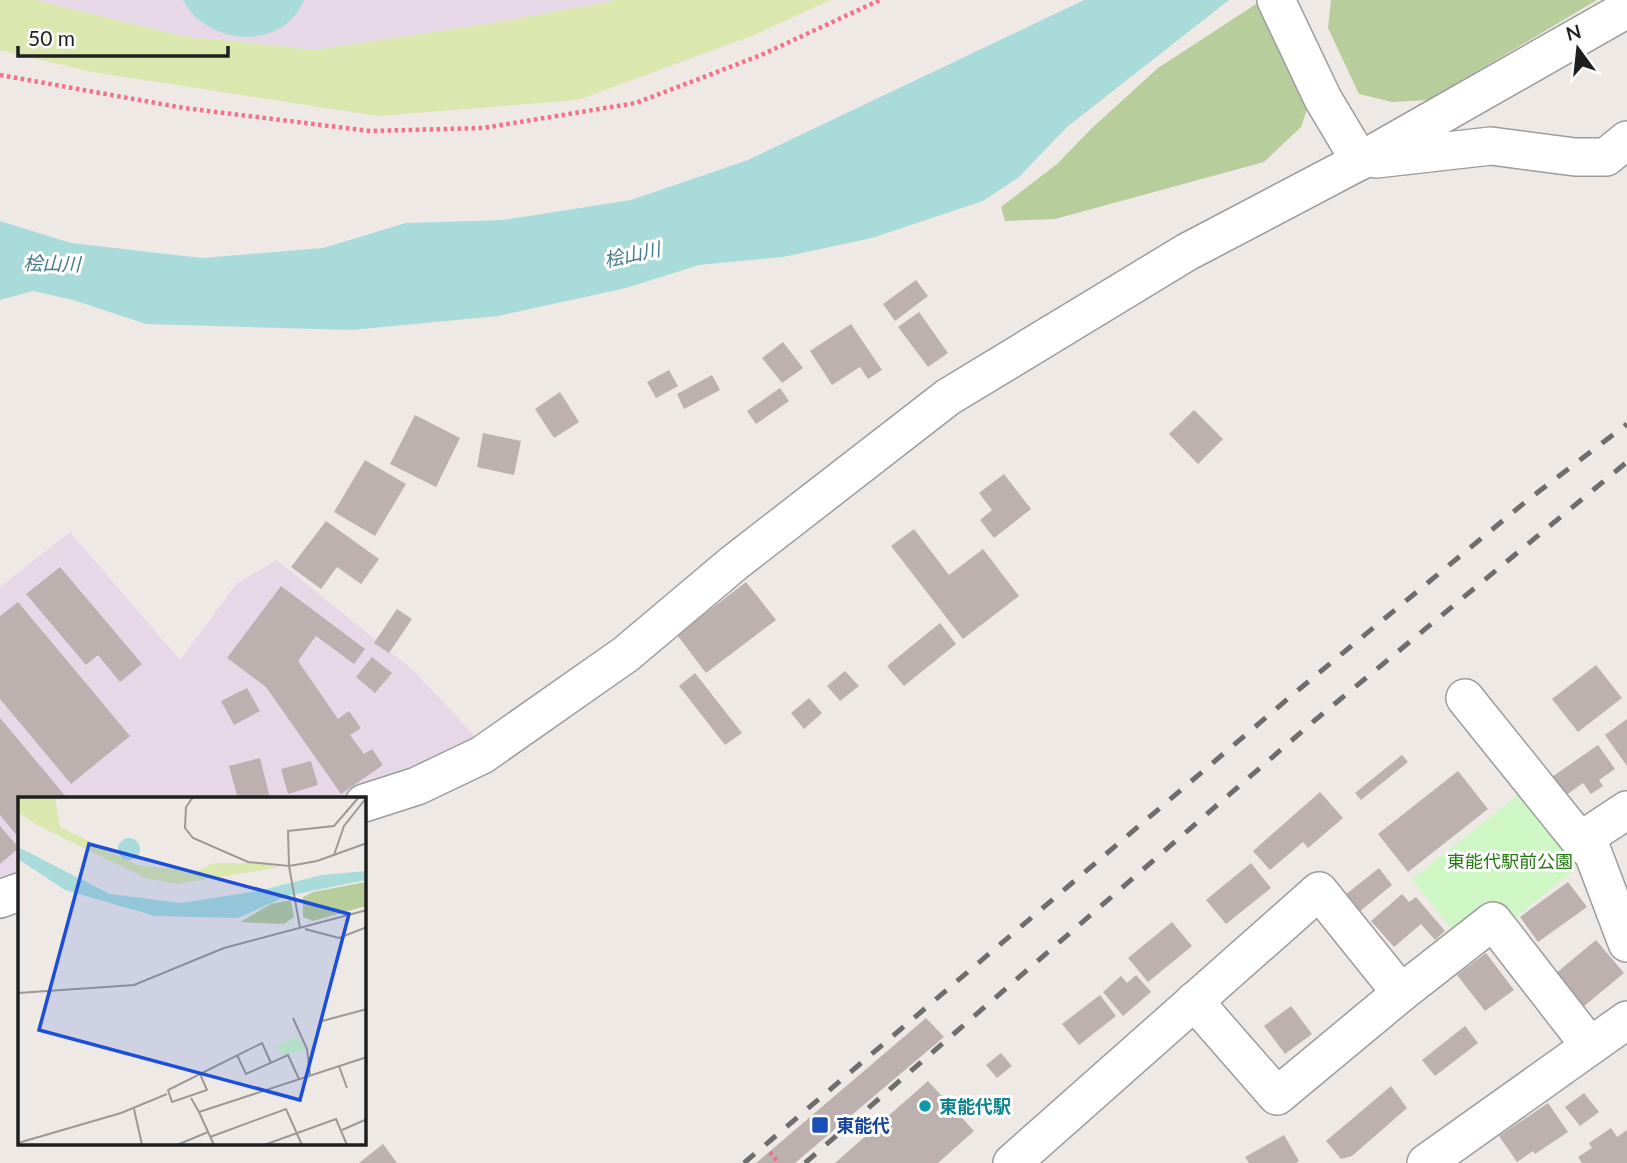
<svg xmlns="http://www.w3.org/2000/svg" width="1627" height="1163" viewBox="0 0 1627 1163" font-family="Lato,'Noto Sans JP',sans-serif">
<rect width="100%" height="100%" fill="#efe9e6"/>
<g fill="#e7d8e8">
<polygon points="35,0 616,0 506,21 315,50 183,36"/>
<polygon points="70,532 180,660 237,583 277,560 414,671 502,765 364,823 364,799 19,799 19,912 0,921 0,587"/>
</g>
<polygon fill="#dae7ae" points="0,0 35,0 183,36 315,50 506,21 616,0 831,0 754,35 578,100 378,116 92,72 0,50"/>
<g fill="#b8cd9c">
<polygon points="1331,0 1597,0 1429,100 1392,102 1359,94 1328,28"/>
<polygon points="1256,4 1264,11 1308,106 1301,127 1264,162 1055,219 1005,221 1001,207 1057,164 1092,128 1158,68"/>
</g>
<polygon fill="#cef7c5" points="1524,790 1583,863 1507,924 1456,935 1412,879"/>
<g fill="#a8dbd9">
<path d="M183,0H304C282,52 207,46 183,0Z"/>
<polygon points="1084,0 1229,0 1067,127 1019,177 983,201 872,238 783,257 699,265 626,288 498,316 352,330 146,324 73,300 33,291 0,300 0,221 71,243 202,258 323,248 406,223 504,220 631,200 748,160"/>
</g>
<g fill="#bcb1af">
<polygon points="916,280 928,296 895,321 883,304"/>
<polygon points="919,312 948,353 928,367 898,327"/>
<polygon points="851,324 882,370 868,379 860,367 832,385 810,351"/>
<polygon points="783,342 803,368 782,383 762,358"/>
<polygon points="669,370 678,386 656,398 647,382"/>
<polygon points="712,375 720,390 684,409 677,394"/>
<polygon points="780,388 789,401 756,424 747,411"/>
<polygon points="560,392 579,422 554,438 535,409"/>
<polygon points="1194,410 1223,439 1198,464 1169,434"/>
<polygon points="415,415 460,438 436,487 390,464"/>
<polygon points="483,433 521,441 514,475 477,467"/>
<polygon points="365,460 406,484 375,536 334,512"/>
<polygon points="1004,474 1031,509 994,538 980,520 992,510 979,493"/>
<polygon points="326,521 379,559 361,584 337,567 321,589 291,567"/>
<polygon points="914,529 949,575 983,549 1019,596 963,639 891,546"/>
<polygon points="60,567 142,664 120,682 98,655 86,665 26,594"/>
<polygon points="746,582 776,620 706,673 677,635"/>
<polygon points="281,586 365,649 354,664 316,636 298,661 338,719 349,711 361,728 350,735 364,754 372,749 383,765 341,794 266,687 227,658"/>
<polygon points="18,602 130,736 71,784 0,699 0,616"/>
<polygon points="397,609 412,619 389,653 374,643"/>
<polygon points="940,623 956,644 904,686 887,666"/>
<polygon points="372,657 392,673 375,693 356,677"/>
<polygon points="1596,665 1622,698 1578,732 1552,699"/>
<polygon points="845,671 859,686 840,701 827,686"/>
<polygon points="695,673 742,733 725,745 679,686"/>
<polygon points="247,688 260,711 234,725 221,701"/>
<polygon points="809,698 822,713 804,729 791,713"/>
<polygon points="0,718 68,799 19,799 19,838 0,815"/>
<polygon points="1627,719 1627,766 1605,735"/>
<polygon points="1598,745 1615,769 1599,780 1603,786 1591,794 1583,783 1562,798 1549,779"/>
<polygon points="1402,755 1408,762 1361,800 1355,793"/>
<polygon points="260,758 270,798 238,799 229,766"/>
<polygon points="311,761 318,785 288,794 281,769"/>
<polygon points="1458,771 1488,809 1408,872 1378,834"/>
<polygon points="1320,792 1343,818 1308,848 1303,842 1270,870 1253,851"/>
<polygon points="0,826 19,848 0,864"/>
<polygon points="1251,863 1271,888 1226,924 1206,900"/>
<polygon points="1379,868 1392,885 1359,912 1345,895"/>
<polygon points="1568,882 1587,907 1538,942 1520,917"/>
<polygon points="1402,894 1409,902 1416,897 1445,931 1435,940 1421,924 1394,947 1371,921"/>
<polygon points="1172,922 1192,946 1148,982 1128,958"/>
<polygon points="1596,940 1624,973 1583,1007 1555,974"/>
<polygon points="1486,953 1514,990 1485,1011 1457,975"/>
<polygon points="1136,975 1151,992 1123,1016 1103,992 1121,976 1127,983"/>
<polygon points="1100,995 1116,1016 1079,1045 1062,1024"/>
<polygon points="1291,1006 1312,1034 1285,1054 1264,1026"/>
<polygon points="926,1018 944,1037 795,1163 756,1163"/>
<polygon points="1465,1026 1478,1043 1435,1076 1422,1060"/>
<polygon points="1001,1053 1012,1066 997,1078 986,1065"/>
<polygon points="928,1081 974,1131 938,1163 835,1163"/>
<polygon points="1391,1086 1407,1108 1352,1156 1341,1159 1326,1141"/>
<polygon points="1584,1093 1599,1112 1580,1126 1565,1107"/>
<polygon points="1548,1103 1568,1132 1535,1154 1533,1151 1517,1162 1499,1136"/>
<polygon points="1611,1128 1617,1137 1627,1130 1627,1163 1582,1163 1578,1157 1592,1148 1589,1143"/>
<polygon points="1284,1135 1299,1161 1296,1163 1249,1163 1245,1157"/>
<polygon points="383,1144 397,1163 359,1163"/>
</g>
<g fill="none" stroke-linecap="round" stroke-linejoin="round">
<g stroke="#9c9c9c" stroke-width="40">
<g id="minor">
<polyline points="1276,0 1323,99 1360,161"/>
<polyline points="1376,159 1491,146 1575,157 1606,157 1627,140"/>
<polyline points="1465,698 1580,841 1593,853 1627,943"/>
<polyline points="364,803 417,786 482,755 626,654 734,563 948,397 1187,252 1360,161 1627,9"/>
<polyline points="1580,841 1627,810"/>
<polyline points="0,899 19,892"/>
<polyline points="1194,1001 1277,1096 1401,993 1493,921 1590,1046"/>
<polyline points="1012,1163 1319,891 1401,993"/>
<polyline points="1426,1163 1627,1020"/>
</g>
</g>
<g stroke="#f47288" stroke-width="4.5" stroke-dasharray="3.5 3.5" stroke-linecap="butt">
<polyline points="0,75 184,108 370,131 483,128 636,103 759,56 880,0"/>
<polyline points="770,1152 779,1163"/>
</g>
<use href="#minor" stroke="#fff" stroke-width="37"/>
<g stroke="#6d6d6d" stroke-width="5" stroke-dasharray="14 14" stroke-linecap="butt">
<polyline points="744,1163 1297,691 1529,499 1627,424"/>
<polyline points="805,1163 1314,721 1627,462"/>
</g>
</g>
<circle fill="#0f9aa8" stroke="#fff" stroke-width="2.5" cx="925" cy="1106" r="7"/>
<rect fill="#1a4fb4" stroke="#fff" stroke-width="2.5" x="811" y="1116" width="18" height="18" rx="3.5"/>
<g text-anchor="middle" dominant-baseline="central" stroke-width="6" stroke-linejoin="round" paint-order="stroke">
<g font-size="18" fill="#247a10" stroke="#fff">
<text x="1510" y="861">東能代駅前公園</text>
</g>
<g font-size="18" font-weight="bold" fill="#0d838f" stroke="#fff" text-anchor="start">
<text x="939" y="1106">東能代駅</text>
</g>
<g font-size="18" font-weight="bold" fill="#164399" stroke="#fff" text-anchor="start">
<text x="836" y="1125">東能代</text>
</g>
<g font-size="19" font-style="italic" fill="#437b8c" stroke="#fff">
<text transform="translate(632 254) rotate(-12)">桧山川</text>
<text transform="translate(52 263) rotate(1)">桧山川</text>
</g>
</g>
<g transform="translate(18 797)">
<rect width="348" height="348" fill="#efe9e6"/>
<path d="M0,0H37L42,30L119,68L178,74L196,66H245L263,70L159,87L127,81L19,28L0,15Z" fill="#dae7ae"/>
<path d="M348,85V109L295,124L285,120V100L295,95ZM273,103L276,120L266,127L222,125L253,107Z" fill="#b8cd9c"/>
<path d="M281,239L287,253L264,259L259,248Z" fill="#cef7c5"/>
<path d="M100 52a11 11 0 1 1 22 0a11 11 0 1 1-22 0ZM0,50L92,97L163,106L240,94L304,78L348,74V83L269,99L220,121L137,119L47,93L0,62Z" fill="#a8dbd9"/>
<path fill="none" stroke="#9c9896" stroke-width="2" d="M175,0L168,10L167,31L175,41L230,65L271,69L270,34L316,29L341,0M316,58L326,29L349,0M282,131L271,69L299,64L349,46M287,132L321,141L349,130M0,196L116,188L206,151L349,113M275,221L289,252L292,278M304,224L349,212M219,258L228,277L270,258L281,282M321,269L329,291M182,277L189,293L154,305L150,293ZM182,277L244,246L253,266M173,301L181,315L349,260M116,312L124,348M181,315L196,348M324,333L349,322M192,340L268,312L284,348M0,346L103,316L149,297M159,348L190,335M246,348L318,322L329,348"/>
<path fill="#1d4ed8" fill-opacity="0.15" stroke="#1d4ed8" stroke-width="3.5" d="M71,47L331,117L282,303L21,233Z"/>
<rect width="348" height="348" fill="none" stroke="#1f1f1f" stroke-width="3.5"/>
</g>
<g transform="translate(1578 49) rotate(345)" stroke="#ffffff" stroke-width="5" paint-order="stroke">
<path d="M0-5L12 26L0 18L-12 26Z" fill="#1f1f1f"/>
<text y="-10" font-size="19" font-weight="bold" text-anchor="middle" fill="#1f1f1f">N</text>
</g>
<path d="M18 46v10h210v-10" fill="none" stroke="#1f1f1f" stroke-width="3.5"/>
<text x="28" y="46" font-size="21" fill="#1f1f1f" stroke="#ffffff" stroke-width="5" paint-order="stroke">50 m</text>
</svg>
